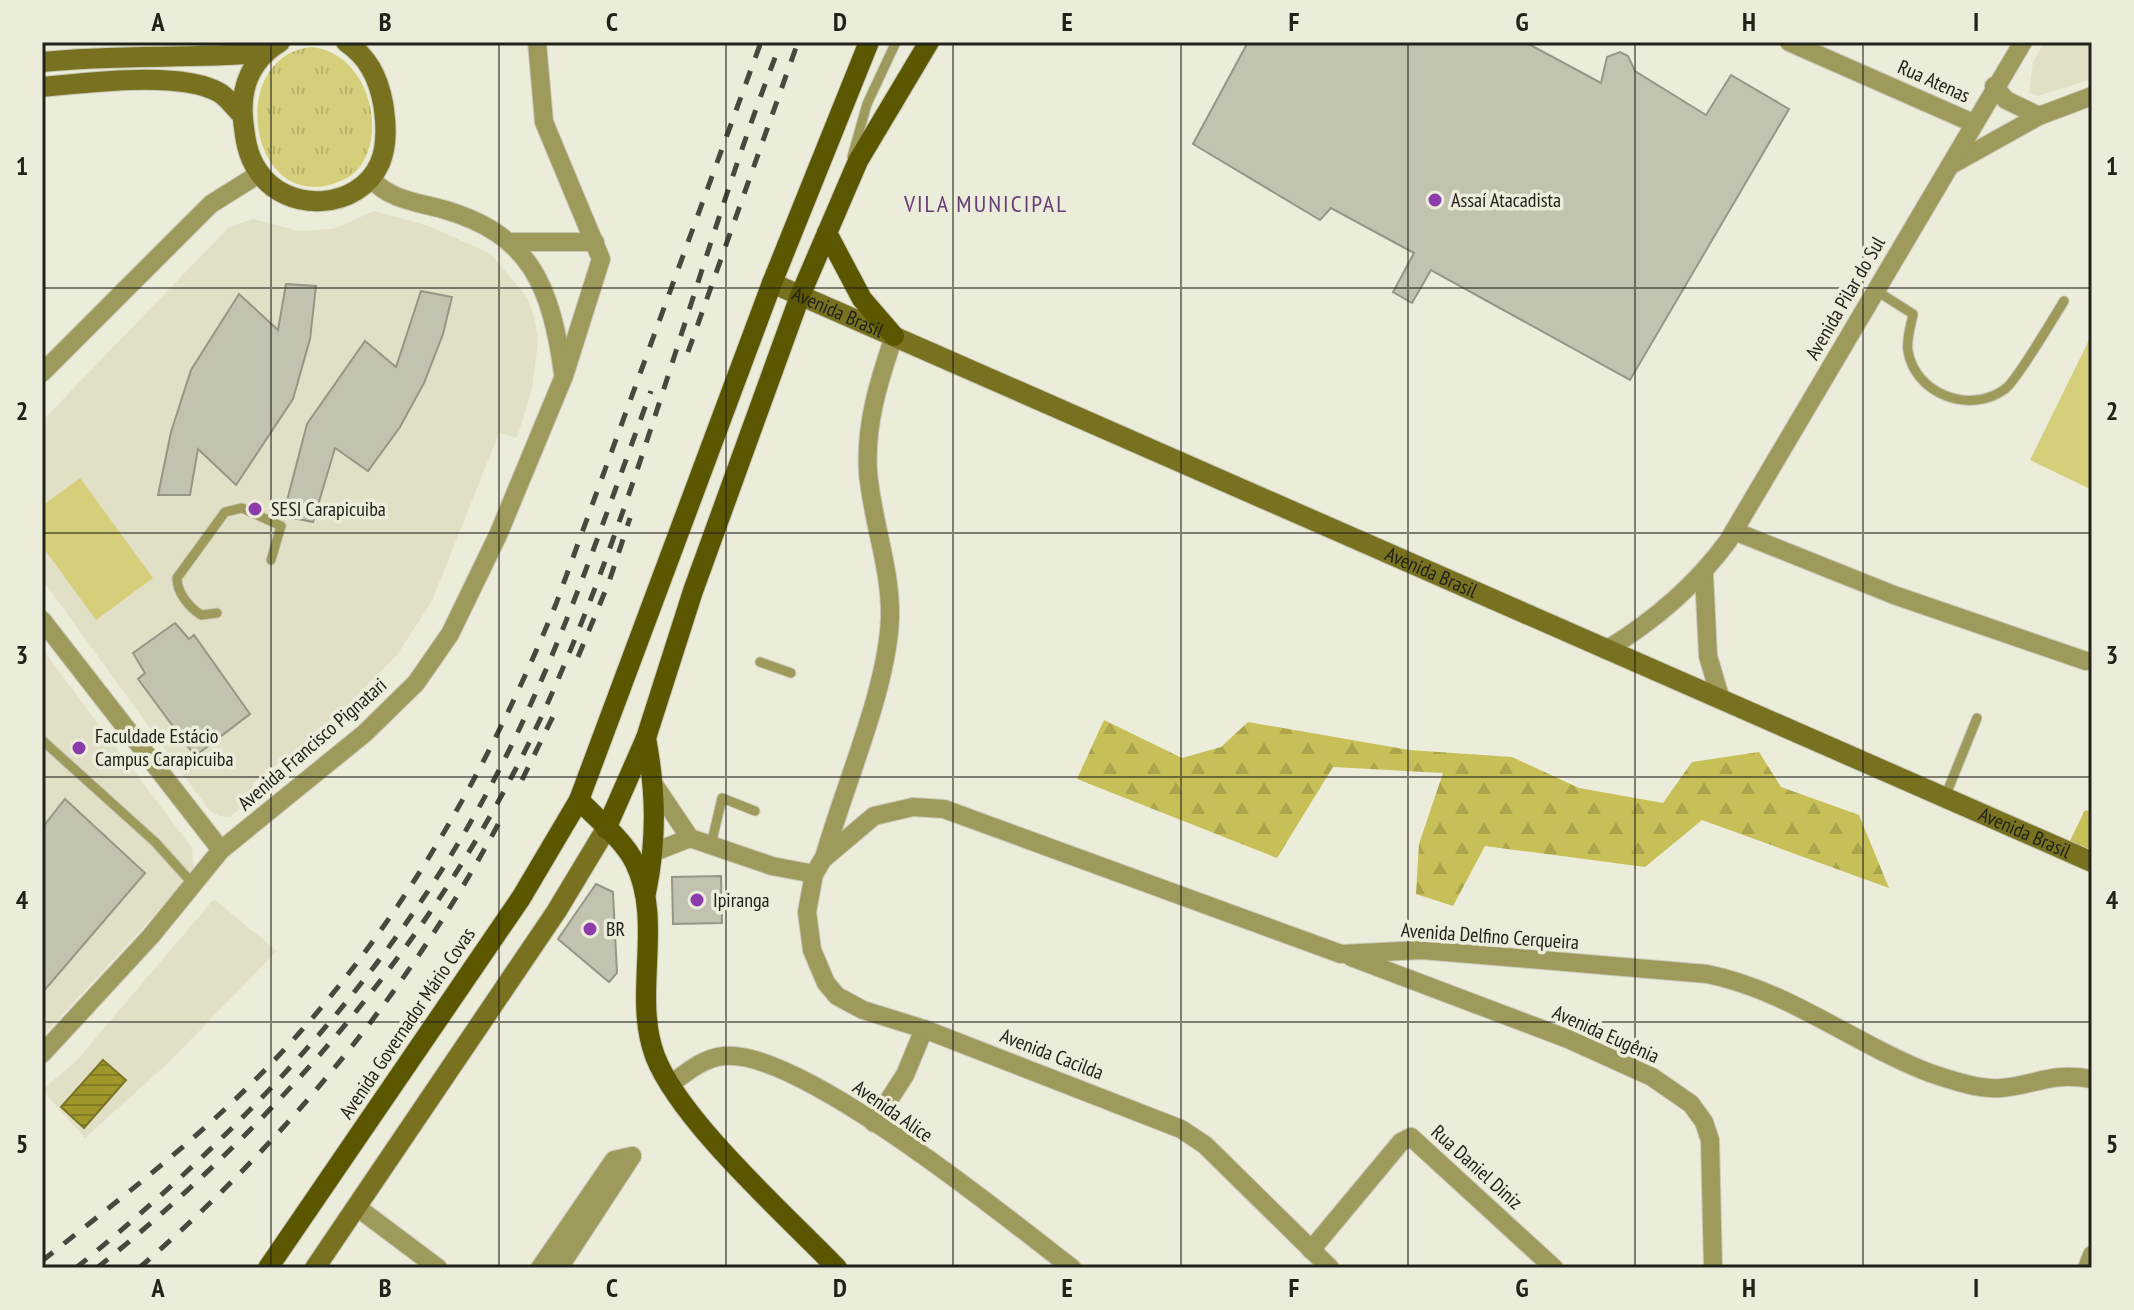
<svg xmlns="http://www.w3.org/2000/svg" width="2134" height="1310" viewBox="0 0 2134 1310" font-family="'PT Sans Narrow',sans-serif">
<defs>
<pattern id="grass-tufts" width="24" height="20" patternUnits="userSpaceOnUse" patternTransform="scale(2)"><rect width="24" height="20" fill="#d5cf7b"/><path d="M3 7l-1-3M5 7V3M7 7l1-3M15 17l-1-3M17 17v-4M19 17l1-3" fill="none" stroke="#b7b16a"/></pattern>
<pattern id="forest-firs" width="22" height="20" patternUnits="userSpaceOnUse" patternTransform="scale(2)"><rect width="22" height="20" fill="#c7bf57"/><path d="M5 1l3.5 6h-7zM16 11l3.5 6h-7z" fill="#aba44b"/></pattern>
<pattern id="water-rules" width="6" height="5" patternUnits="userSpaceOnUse" patternTransform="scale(2)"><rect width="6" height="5" fill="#9f972a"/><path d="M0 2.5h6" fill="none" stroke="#817b23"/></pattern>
</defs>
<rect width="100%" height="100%" fill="#ececda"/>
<g fill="#e1e0c7">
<polygon points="2044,42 2092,42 2092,79 2038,96 2029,92 2033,62"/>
<polygon points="374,211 429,226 491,254 528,299 535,320 538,342 532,389 517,438 499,433 432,601 397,655 327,725 252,784 259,794 229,817 219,816 209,810 42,579 42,421 229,227 253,219 299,231 333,229"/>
<polygon points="42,649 192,848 194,872 42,1037"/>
<polygon points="214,899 277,951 168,1063 85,1138 42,1090 76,1061"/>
</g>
<path fill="url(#grass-tufts)" d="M311,47C362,51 387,120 363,162C356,175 343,181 329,185C247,205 228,56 311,47Z"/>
<g fill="url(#forest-firs)">
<polygon points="1104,720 1182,758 1221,747 1248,722 1409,750 1512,757 1579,788 1663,803 1692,762 1759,752 1781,787 1859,815 1889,888 1702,820 1645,867 1485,846 1453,906 1416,894 1419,844 1443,773 1333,767 1277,858 1077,779"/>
<polygon points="2085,810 2092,812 2092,853 2069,843"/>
</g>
<g fill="#d5cf7b">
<polygon points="2092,334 2092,490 2030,460"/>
<polygon points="80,478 153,578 96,620 42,546 42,506"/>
</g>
<polygon fill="url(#water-rules)" stroke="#7a7426" stroke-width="2" points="103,1060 126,1080 84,1128 61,1107"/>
<g fill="#c3c2b1" stroke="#979686" stroke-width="2">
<polygon points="1248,42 1525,42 1601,83 1607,57 1620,52 1628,56 1635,71 1706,115 1731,75 1789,109 1630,380 1431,270 1412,303 1393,292 1414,253 1331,208 1320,220 1193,144"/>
<polygon points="286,284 316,286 310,339 293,399 236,485 198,449 190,495 158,495 171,432 191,370 239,294 278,330"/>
<polygon points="421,291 452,297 443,334 424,383 400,427 368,471 335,448 313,522 283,516 307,424 365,341 396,367"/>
<polygon points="175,623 189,639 194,635 250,714 195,756 138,679 145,673 133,653"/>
<polygon points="65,799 145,873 42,993 42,828"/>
<polygon points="721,876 722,923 673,924 672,877"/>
<polygon points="596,884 613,892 617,973 609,982 558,939"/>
</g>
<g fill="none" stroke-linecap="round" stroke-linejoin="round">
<g stroke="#c8c8b8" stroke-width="11">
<g id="lane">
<polyline points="852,157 867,104 896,42"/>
<path d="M1875,290L1913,314C1911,325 1906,340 1908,351C1915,394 1970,415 2005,389C2016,382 2054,317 2064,301"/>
<path d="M217,613L201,615C189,607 177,593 177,578L225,512L242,508L281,526L271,560"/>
<polyline points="760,662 791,673"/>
<polyline points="42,740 155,842 193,884"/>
<polyline points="1945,797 1977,718"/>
<polyline points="711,845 722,798 755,811"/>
</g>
</g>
<g stroke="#c8c8b8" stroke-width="20">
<g id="street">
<polyline points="1789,42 1973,123"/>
<polyline points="1994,86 2006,100 2039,116"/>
<polyline points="1951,165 2039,116 2092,96"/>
<path d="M371,179C391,200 416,202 442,209C532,234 551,288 563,373"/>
<polyline points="512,242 595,242"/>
<polyline points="42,373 211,204 259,174"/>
<polyline points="1734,531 1894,595 2086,661"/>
<polyline points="1704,574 1708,656 1721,700"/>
<polyline points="42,620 221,850"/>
<path d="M1606,650C1654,621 1695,586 1728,541L2023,42"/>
<polyline points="655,786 690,838 772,866 814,874"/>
<polyline points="654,852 690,838"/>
<path d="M824,858C844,786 888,688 890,617C891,568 872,521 868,472C865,424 879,381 894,336"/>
<polyline points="1351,957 1568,1039 1652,1077 1691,1104 1704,1122 1710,1140 1713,1268"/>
<polyline points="42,1054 151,936 221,850 365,733 416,683 450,634 498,535 564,376 601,259 544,122 537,42"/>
<path d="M671,1084C687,1072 703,1058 724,1056C799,1048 1007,1218 1072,1268"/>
<polyline points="874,1123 905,1075 924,1029"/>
<polyline points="358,1208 438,1268"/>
<polyline points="1311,1250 1401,1142 1411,1137 1554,1268"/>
<polyline points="540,1268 614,1160 632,1156"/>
<polyline points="559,1268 632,1156"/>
<path d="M1330,1268L1205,1145L1181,1129L924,1029L863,1010L837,996L826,983L812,950L807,912L814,874L823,859L874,816L913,807L944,809L1341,954L1422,950L1707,974C1788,990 1854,1044 1930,1073C1951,1080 1980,1090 2002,1088C2040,1084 2049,1072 2092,1079"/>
<polyline points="2087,1268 2092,1255"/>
</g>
</g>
<g stroke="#c8c8b8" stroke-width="22">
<g id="secondary">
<path d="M280,42C252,59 240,86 243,119C245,138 247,155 258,171C286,214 359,211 380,163C388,144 386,122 383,103C378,77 368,57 346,42"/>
<path d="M42,62C116,54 189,59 263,53"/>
<path d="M42,87C86,83 182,70 220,93C228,98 235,108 242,115"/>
<path id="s1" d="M772,283L2092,862"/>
<polyline points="315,1268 556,912 606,829"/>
</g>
</g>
<g stroke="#c8c8b8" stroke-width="22">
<g id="primary">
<polyline points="827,233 862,299 894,336"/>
<path d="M579,800C597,819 624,840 635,863C664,923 632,995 655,1056C680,1121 786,1215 837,1268"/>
<polyline points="606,829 646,738 693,591 800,296 858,161 929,42"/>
<path d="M646,893C657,839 656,792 646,738"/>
<polyline points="268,1268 521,898 579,800 772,283 869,42"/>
</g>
</g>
<use href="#lane" stroke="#9e9a5c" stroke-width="9"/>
<use href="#street" stroke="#9e9a5c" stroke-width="18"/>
<use href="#secondary" stroke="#787220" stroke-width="20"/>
<use href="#primary" stroke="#5b5600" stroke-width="20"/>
<g stroke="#48483f" stroke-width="5" stroke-dasharray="14 14" stroke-linecap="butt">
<polyline points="688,352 798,42"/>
<polyline points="578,657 609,582 630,518"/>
<polyline points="522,780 557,708"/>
<path d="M42,1261C116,1202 192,1144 258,1077C391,943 485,777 556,604L761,42"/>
<path d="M76,1268C267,1112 427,935 529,708C576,605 612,497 651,391"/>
<path d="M97,1268C287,1115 449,924 549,700C644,487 697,259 781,42"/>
<path d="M139,1268C285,1142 410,990 501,819"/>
</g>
</g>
<path fill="none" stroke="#22221b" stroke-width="2" stroke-opacity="0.55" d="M271,42V1268M499,42V1268M726,42V1268M953,42V1268M1181,42V1268M1408,42V1268M1635,42V1268M1863,42V1268M42,288H2092M42,533H2092M42,777H2092M42,1022H2092"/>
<g fill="#8c3cab" stroke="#ececda" stroke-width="3">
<circle cx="1435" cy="200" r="8"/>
<circle cx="255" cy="509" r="8"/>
<circle cx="79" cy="748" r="8"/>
<circle cx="697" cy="900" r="8"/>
<circle cx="590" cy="929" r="8"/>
</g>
<g text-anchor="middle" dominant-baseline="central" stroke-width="7" stroke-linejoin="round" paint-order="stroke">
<g font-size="20" fill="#22221b" stroke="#ececda">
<text transform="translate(1934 81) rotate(24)">Rua Atenas</text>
<text transform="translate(1845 298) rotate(-60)">Avenida Pilar do Sul</text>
<text stroke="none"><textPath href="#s1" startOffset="72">Avenida Brasil</textPath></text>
<text stroke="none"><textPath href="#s1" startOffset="720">Avenida Brasil</textPath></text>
<text transform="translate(312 744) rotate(-41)">Avenida Francisco Pignatari</text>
<text stroke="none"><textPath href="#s1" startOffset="1368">Avenida Brasil</textPath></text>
<text transform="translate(1490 936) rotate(4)">Avenida Delfino Cerqueira</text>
<text transform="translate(407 1023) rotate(-56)">Avenida Governador Mário Covas</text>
<text transform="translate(1606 1034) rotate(24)">Avenida Eugênia</text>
<text transform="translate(1052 1054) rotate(21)">Avenida Cacilda</text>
<text transform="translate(893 1111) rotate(35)">Avenida Alice</text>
<text transform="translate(1477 1167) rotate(42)">Rua Daniel Diniz</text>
</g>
<g font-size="20" fill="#22221b" stroke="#ececda" text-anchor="start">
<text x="1451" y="200">Assaí Atacadista</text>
<text x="271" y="509">SESI Carapicuiba</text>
<text x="95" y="736">Faculdade Estácio<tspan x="95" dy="23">Campus Carapicuiba</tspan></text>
<text x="713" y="900">Ipiranga</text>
<text x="606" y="929">BR</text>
</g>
<g font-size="24" letter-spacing="2" fill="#673f78" stroke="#ececda">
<text x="986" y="203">VILA MUNICIPAL</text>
</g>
</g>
<rect width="2134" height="1310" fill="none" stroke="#ececda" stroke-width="88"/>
<rect x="44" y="44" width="2046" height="1222" fill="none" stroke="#22221b" stroke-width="3"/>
<g font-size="26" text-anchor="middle" font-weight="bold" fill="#22221b">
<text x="158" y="31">A</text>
<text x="385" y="31">B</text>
<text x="612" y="31">C</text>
<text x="840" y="31">D</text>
<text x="1067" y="31">E</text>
<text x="1294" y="31">F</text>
<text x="1522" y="31">G</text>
<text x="1749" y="31">H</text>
<text x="1976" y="31">I</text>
<text x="22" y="175">1</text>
<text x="2112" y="175">1</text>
<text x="22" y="420">2</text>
<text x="2112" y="420">2</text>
<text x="22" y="664">3</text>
<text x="2112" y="664">3</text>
<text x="22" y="909">4</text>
<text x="2112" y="909">4</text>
<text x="22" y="1153">5</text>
<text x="2112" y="1153">5</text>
<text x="158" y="1297">A</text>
<text x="385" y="1297">B</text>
<text x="612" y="1297">C</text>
<text x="840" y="1297">D</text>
<text x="1067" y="1297">E</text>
<text x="1294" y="1297">F</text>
<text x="1522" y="1297">G</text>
<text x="1749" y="1297">H</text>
<text x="1976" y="1297">I</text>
</g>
</svg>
